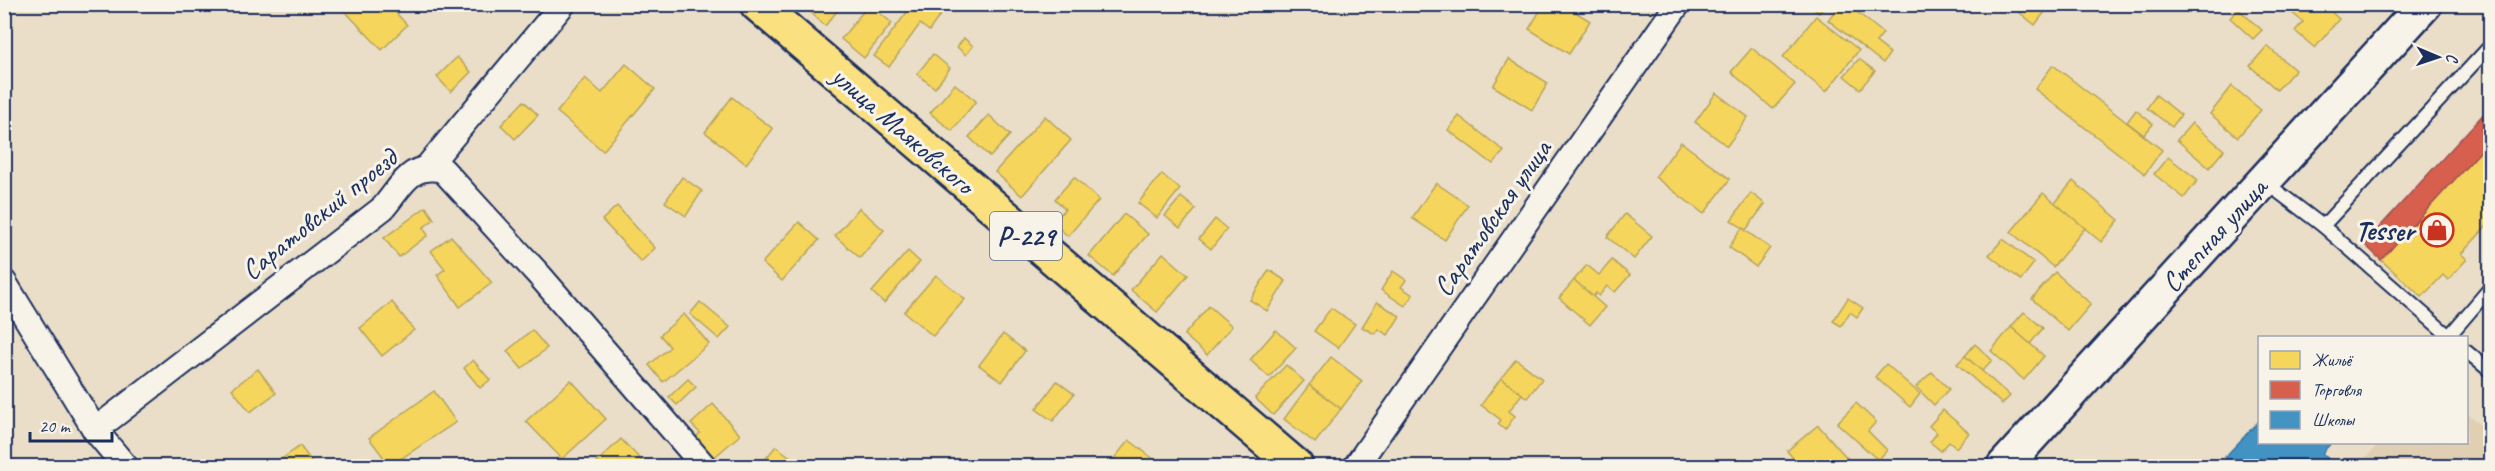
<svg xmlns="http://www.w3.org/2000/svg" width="2495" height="471" viewBox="0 0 2495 471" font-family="Caveat,sans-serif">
<rect width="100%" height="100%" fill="#eadec9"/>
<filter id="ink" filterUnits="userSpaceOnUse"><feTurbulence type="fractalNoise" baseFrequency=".0167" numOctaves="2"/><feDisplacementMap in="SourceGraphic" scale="12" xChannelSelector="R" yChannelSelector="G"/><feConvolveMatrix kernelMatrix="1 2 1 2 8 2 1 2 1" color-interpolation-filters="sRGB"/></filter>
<g filter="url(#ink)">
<polygon fill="#e1cfb3" points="2467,413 2490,433 2490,466 2358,466 2379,443 2466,442"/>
<g fill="#f6d55c" stroke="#b4a35d" stroke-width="1.5">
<polygon points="338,4 388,4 407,25 382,50"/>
<polygon points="802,4 843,4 825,26"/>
<polygon points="869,4 892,23 864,58 841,39"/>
<polygon points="913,4 948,4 929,31 920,24 889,67 874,56"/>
<polygon points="1544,4 1563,4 1590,21 1569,54 1529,29"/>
<polygon points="1808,4 1826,4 1819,13"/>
<polygon points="1840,4 1847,4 1883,33 1876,42 1890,53 1883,63 1828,20"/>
<polygon points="2009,4 2051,4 2035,25"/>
<polygon points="2297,4 2323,4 2339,19 2315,48 2295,31 2303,22 2291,12"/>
<polygon points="2238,9 2262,30 2253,39 2230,18"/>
<polygon points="1816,16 1859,50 1826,92 1783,57"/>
<polygon points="964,38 973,46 966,55 957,47"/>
<polygon points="2267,46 2295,70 2277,90 2250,66"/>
<polygon points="1752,48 1795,84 1773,109 1731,72"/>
<polygon points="933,54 950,68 935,88 917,74"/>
<polygon points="457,57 471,72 451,92 437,77"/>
<polygon points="1509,59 1548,83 1532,110 1493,86"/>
<polygon points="1859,59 1875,71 1860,89 1844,76"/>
<polygon points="626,64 655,89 603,151 557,112 585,78 602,93"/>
<polygon points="2053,65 2162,150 2145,174 2035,89"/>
<polygon points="955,84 976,101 952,131 930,113"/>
<polygon points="2232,86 2261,110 2238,137 2210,114"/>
<polygon points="1716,93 1748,117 1727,146 1695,122"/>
<polygon points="2156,95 2181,115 2172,127 2147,108"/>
<polygon points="732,97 773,129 746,164 705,132"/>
<polygon points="524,101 538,115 515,139 501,125"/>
<polygon points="2136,110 2153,124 2144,135 2127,122"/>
<polygon points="989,115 1010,135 990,157 969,137"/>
<polygon points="1045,116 1071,140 1022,196 995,172"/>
<polygon points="1459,116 1504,151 1493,164 1448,130"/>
<polygon points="2192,123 2224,150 2209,168 2177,140"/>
<polygon points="2490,141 2490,223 2461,254 2467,259 2448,280 2443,275 2422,297 2381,260"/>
<polygon points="1681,142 1730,179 1704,214 1655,177"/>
<polygon points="2168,157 2198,180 2184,198 2154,174"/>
<polygon points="1162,174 1180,189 1157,218 1138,203"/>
<polygon points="682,177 702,191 686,216 665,202"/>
<polygon points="1074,177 1099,200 1068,236 1053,223 1065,209 1055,199"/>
<polygon points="2073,181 2119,220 2101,242 2055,203"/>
<polygon points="1436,183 1468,205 1445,240 1412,218"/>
<polygon points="1751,193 1765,204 1746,230 1731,220"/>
<polygon points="2043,193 2085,228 2053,267 2011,232"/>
<polygon points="1181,197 1196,209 1180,228 1165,216"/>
<polygon points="617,206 655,248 641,262 602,220"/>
<polygon points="426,207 434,219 423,228 428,235 399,257 384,238"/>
<polygon points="859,208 884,230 860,258 835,236"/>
<polygon points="1124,214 1148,234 1113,276 1089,256"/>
<polygon points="1625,214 1652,236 1634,259 1607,237"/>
<polygon points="1215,219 1227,229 1211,249 1199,239"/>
<polygon points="799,222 819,240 782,281 762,263"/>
<polygon points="1742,228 1770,248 1756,267 1729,247"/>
<polygon points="451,236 492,283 460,307 437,275 445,269 431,251"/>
<polygon points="2003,239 2034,263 2021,280 1989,255"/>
<polygon points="908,251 920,262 884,303 872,292"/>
<polygon points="1163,253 1188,275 1157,312 1131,290"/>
<polygon points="1612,260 1630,275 1615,292 1607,286 1599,296 1596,293 1593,297 1574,280 1587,265 1599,275"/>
<polygon points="1269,270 1286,281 1267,311 1250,300"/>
<polygon points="1393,271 1406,280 1401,287 1413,295 1405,306 1381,290"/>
<polygon points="2055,272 2091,304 2068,331 2032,299"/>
<polygon points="936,275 965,299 933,336 904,312"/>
<polygon points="1574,280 1605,307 1590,325 1559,298"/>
<polygon points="1848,298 1863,308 1857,317 1850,312 1841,326 1833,321"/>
<polygon points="392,302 414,330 382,356 360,328"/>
<polygon points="700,302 730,327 719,339 690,314"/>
<polygon points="1377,302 1400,316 1388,335 1378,329 1375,334 1362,327"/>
<polygon points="1209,306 1232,326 1207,355 1184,335"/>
<polygon points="1331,308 1355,324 1338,348 1314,331"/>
<polygon points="2024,312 2043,328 2030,344 2011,327"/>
<polygon points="684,314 709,344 663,382 649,365 670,347 660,335"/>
<polygon points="2011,327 2044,356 2024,380 1991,351"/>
<polygon points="532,330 547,348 522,369 507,351"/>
<polygon points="1276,330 1296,348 1269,377 1250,360"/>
<polygon points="1003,334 1025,351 1002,382 979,365"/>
<polygon points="1975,344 1992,360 1982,371 1965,356"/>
<polygon points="1965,356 2010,396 2002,404 1957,364"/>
<polygon points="1331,357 1362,381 1341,409 1309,385"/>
<polygon points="1516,359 1542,379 1527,398 1501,378"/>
<polygon points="473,360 490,380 480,388 464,368"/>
<polygon points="1886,364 1920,394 1910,407 1875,377"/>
<polygon points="1286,365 1304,381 1273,415 1255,398"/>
<polygon points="258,369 276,393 250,412 232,389"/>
<polygon points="1932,372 1949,389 1934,405 1916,387"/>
<polygon points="1501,378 1522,394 1509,411 1515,416 1505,430 1498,424 1501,420 1481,405"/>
<polygon points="688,379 696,387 677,405 669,397"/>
<polygon points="571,380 606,419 562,459 526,421"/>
<polygon points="1057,381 1074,394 1053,421 1036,409"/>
<polygon points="1309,385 1341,409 1315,443 1284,419"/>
<polygon points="434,391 456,422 390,466 369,438"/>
<polygon points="1856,403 1876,422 1868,431 1887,450 1878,460 1837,423"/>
<polygon points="713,404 740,435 711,460 693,440 700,433 691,424"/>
<polygon points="1943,410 1969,433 1956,448 1949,442 1941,451 1930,442 1937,433 1929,426"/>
<polygon points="1818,425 1848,459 1840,466 1800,466 1787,451"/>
<polygon points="621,439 645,464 642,466 601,466 597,462"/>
<polygon points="1129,440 1155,460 1150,466 1108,466"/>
<polygon points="300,446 315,466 272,466"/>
<polygon points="776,446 802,466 769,466 763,462"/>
</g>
<polygon fill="#d6604d" stroke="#9e5152" stroke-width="1.5" points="2490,107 2490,141 2381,260 2364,244"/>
<polygon fill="#4393c3" stroke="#3775a5" stroke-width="1.5" points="2260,420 2260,442 2332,442 2322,453 2336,466 2235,466 2225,457"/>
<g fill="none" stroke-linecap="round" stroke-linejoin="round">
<g stroke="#1b2f5e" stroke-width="16">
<g id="lane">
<polyline points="2490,46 2323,226 2449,336 2490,288"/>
<polyline points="2265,182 2323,226"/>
<polyline points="2466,351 2490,371"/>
<polyline points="2017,453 2034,466"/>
</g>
</g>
<g stroke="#1b2f5e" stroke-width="28">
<g id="street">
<polyline points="428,166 563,4"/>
<polyline points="4,282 95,430 125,466"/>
<path d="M95,430L383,208C402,186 410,162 443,170L540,276L704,466"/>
<polyline points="1356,466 1678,4"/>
</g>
</g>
<g stroke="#1b2f5e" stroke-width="38">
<polyline id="secondary" points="2004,466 2425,4"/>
</g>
<g stroke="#1b2f5e" stroke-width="38">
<polyline id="primary" points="757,4 1296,466"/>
</g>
<use href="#lane" stroke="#f7f3e8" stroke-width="12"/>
<use href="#street" stroke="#f7f3e8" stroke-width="24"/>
<use href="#secondary" stroke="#f7f3e8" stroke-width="33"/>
<use href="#primary" stroke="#fbe080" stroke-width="33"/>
</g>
</g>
<defs>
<g id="shop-ring" transform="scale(1.725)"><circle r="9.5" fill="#f7f3e8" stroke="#c8321e" stroke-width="1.5"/><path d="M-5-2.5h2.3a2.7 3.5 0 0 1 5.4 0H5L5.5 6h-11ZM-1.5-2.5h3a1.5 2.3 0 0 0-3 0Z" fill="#c8321e"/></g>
</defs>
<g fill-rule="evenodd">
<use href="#shop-ring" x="2437" y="230"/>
</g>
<g text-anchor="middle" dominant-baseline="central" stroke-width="6" stroke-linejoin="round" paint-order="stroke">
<rect fill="#f7f3e8" stroke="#5d6a87" stroke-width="1.5" x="990" y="212" width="72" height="48" rx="4.5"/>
<g font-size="27" font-weight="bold" fill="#1b2f5e">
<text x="1026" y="236">Р-229</text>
</g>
<g font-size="28" fill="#1b2f5e" stroke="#f7f3e8">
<text transform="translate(903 130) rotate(41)">улица Маяковского</text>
<text transform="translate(319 214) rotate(-39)">Саратовский проезд</text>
<text transform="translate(1492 218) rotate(-55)">Саратовская улица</text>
<text transform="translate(2214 235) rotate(-48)">Степная улица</text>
</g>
<g font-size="28" font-weight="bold" fill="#1b2f5e" stroke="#f7f3e8" text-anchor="end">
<text x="2414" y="230">Tesser</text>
</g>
</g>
<rect width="2495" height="471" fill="none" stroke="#f7f3e8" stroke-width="24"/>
<rect x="12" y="12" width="2471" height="447" fill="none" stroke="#1b2f5e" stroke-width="2" filter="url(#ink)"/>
<rect x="2258" y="336" width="210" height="108" fill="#f7f3e8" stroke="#9fa5b1" stroke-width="1.5"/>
<rect x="2270" y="351" width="30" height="18" fill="#f6d55c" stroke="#9fa5b1" stroke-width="1.5"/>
<text x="2312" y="366" font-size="18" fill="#1b2f5e">Жильё</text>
<rect x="2270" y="381" width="30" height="18" fill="#d6604d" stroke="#9fa5b1" stroke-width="1.5"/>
<text x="2312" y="396" font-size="18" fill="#1b2f5e">Торговля</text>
<rect x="2270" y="411" width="30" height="18" fill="#4393c3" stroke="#9fa5b1" stroke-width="1.5"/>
<text x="2312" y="426" font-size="18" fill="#1b2f5e">Школы</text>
<g transform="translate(2438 57) rotate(92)" stroke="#f7f3e8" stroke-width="4.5" paint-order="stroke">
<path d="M0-4.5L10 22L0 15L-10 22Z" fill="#1b2f5e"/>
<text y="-9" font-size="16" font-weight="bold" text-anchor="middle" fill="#1b2f5e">С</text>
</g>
<path d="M30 432v9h82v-9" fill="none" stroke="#1b2f5e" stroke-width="3"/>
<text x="39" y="432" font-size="18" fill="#1b2f5e" stroke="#f7f3e8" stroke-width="4.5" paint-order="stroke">20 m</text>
</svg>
